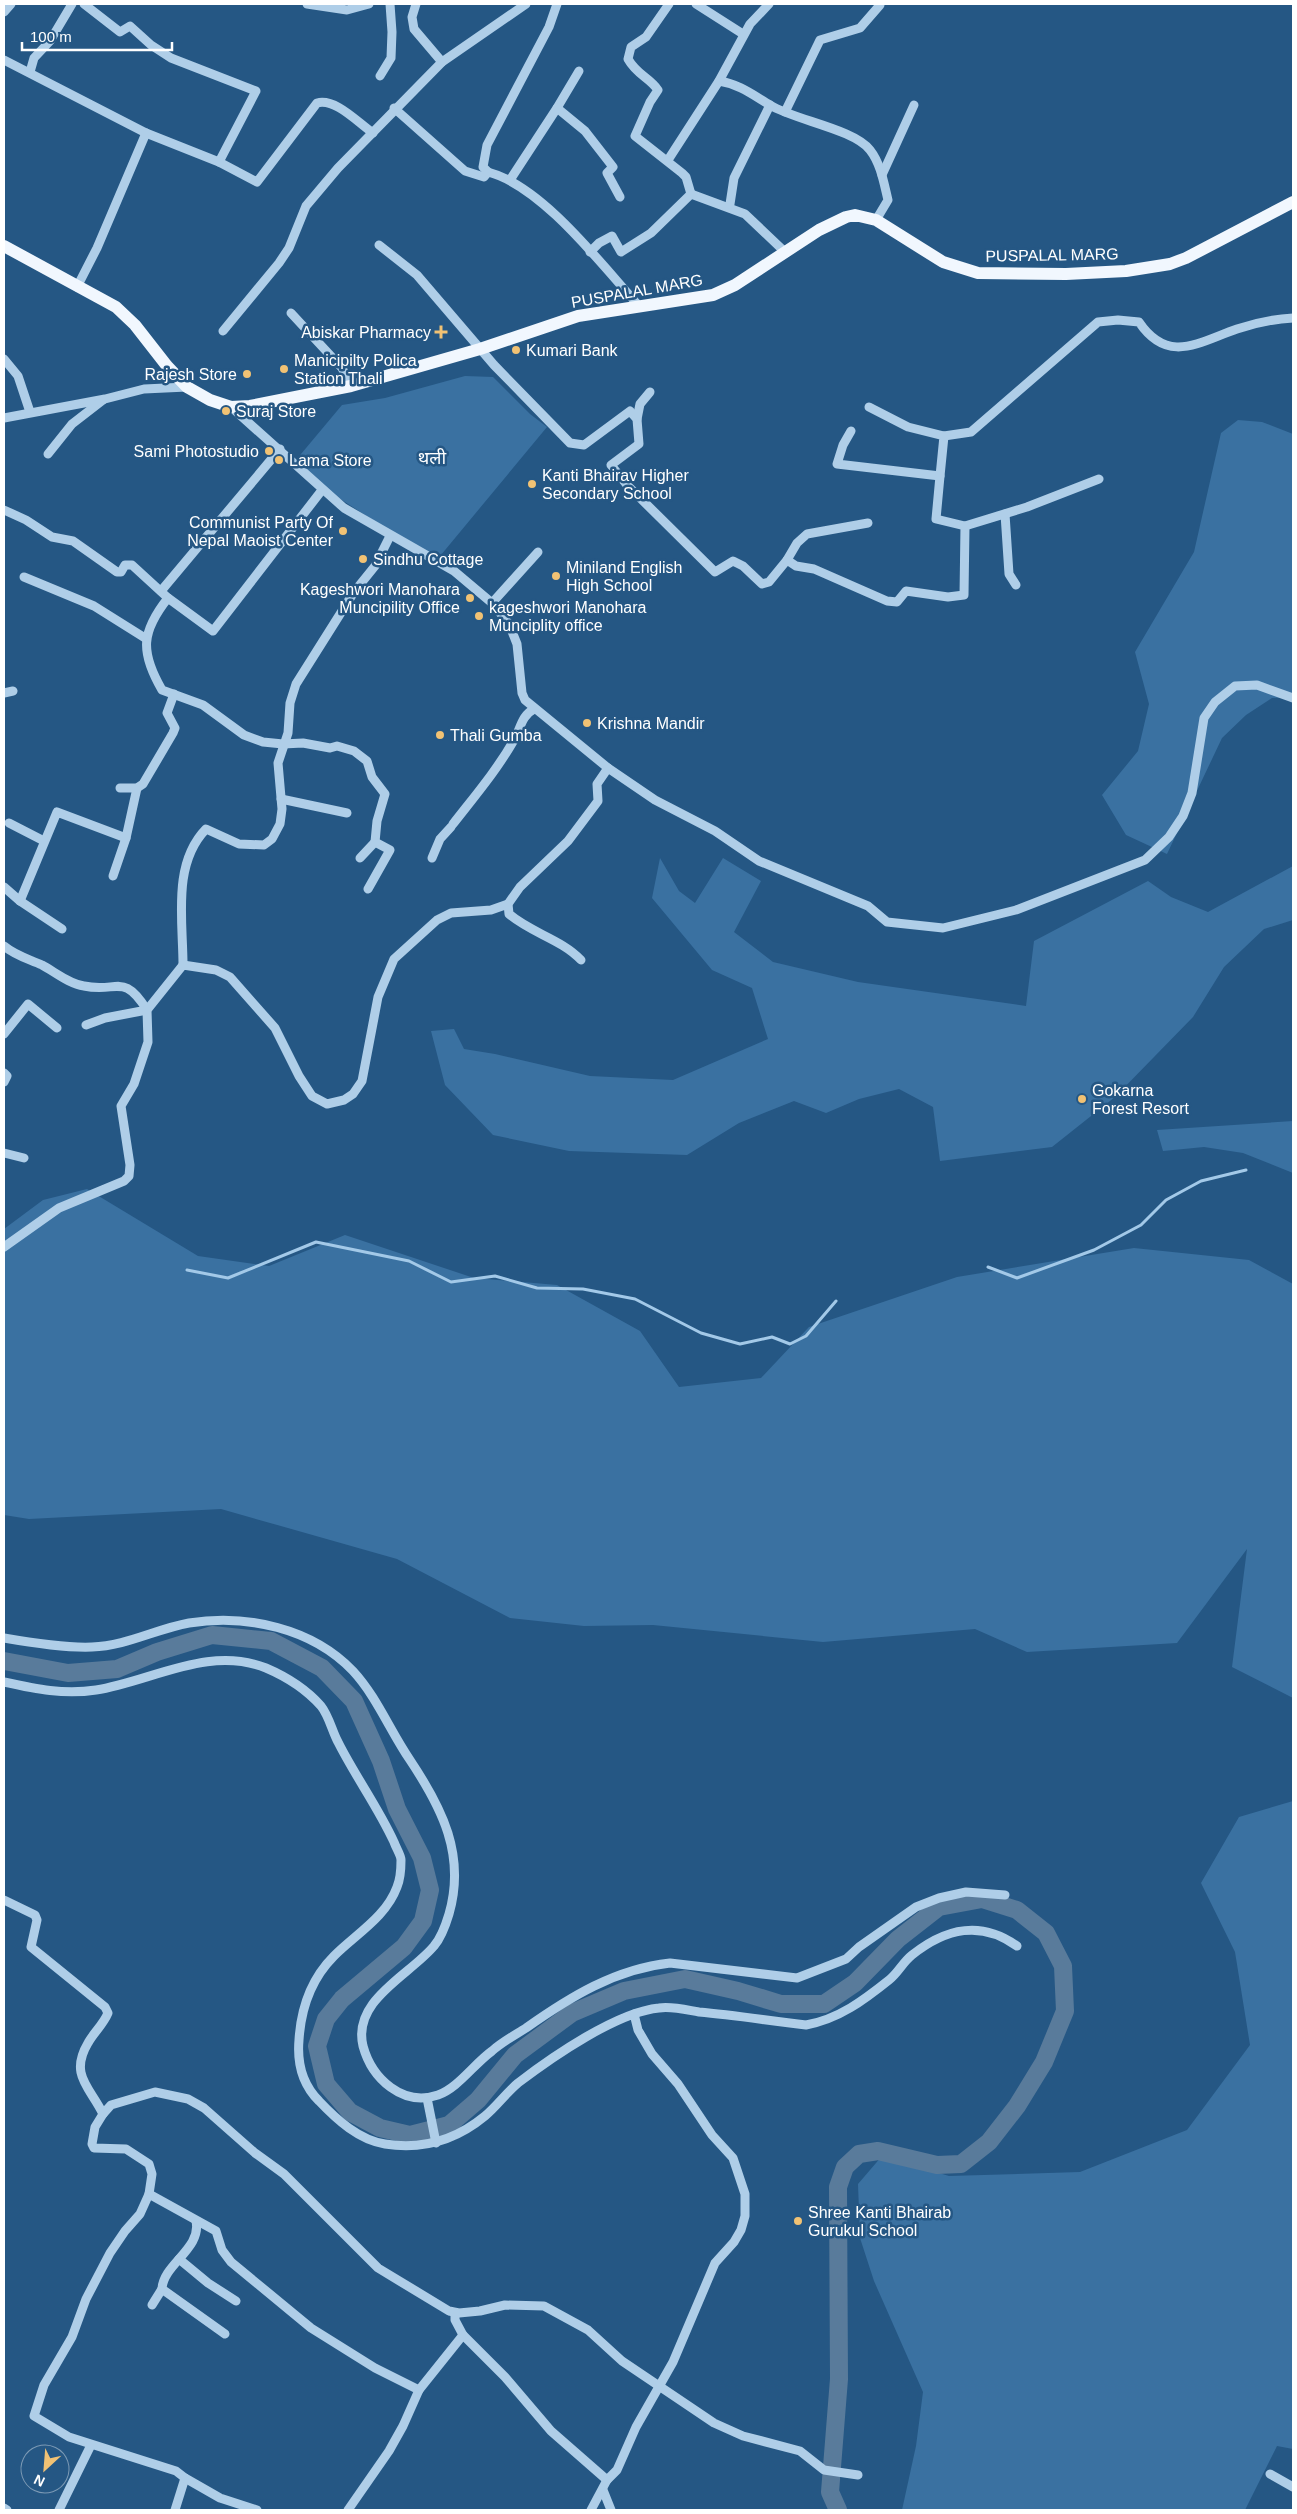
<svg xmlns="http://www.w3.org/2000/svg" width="1297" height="2514" viewBox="0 0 1297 2514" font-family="Helvetica,'Noto Sans Devanagari',sans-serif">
<rect width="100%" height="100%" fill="#255784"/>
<g fill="#3a71a1">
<polygon points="465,376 493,377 530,414 547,427 436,561 328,491 296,460 342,405 385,398"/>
<polygon points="1238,420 1262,422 1293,434 1293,697 1272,698 1246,715 1222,738 1167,854 1126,835 1102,795 1138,751 1149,704 1135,652 1194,552 1221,433"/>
<polygon points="660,858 679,891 695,903 723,858 761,881 734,932 773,962 858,982 1026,1006 1034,941 1148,881 1171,897 1208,912 1293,866 1293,920 1264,929 1224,967 1193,1017 1115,1097 1052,1147 940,1161 933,1107 899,1089 859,1099 826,1113 794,1101 739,1123 687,1155 569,1151 493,1135 445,1085 431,1031 454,1029 464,1049 495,1054 590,1076 673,1080 768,1039 752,988 712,970 652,898"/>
<polygon points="1293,1121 1293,1173 1243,1153 1204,1147 1163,1151 1157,1130"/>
<polygon points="87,1189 198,1256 269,1266 345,1235 474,1278 557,1285 640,1331 679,1387 761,1378 809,1327 957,1277 1134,1248 1249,1260 1293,1284 1293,1698 1232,1667 1247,1549 1177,1643 1027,1652 975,1629 823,1642 653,1625 584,1626 510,1618 397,1559 221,1509 29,1519 4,1515 4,1229 43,1200"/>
<polygon points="1293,1801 1293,2449 1277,2446 1245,2510 902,2510 916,2446 923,2392 874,2281 860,2238 858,2184 882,2156 949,2176 1080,2172 1187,2130 1250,2045 1235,1952 1201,1883 1239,1817"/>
</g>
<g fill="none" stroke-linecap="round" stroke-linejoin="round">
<g stroke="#a3c9e8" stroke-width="3">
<polyline points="988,1267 1017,1278 1094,1250 1141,1225 1166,1200 1201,1181 1246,1170"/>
<polyline points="187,1270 228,1278 316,1242 409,1261 451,1282 495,1276 537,1288 583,1289 635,1299 701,1333 740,1344 772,1337 790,1344 806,1336 836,1301"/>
</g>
<polyline stroke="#597b9b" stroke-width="18" points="4,1661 68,1673 117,1669 157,1652 212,1635 271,1641 322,1668 354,1701 381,1761 397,1809 422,1858 430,1890 423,1921 404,1947 342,1999 326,2019 317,2046 326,2084 350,2112 380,2128 410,2135 449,2125 478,2100 515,2055 572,2013 624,1991 685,1979 738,1991 781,2004 824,2004 855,1983 898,1939 939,1907 982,1899 1017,1910 1046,1933 1063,1966 1065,2011 1044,2062 1017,2106 989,2142 961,2164 937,2165 878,2151 859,2154 845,2167 838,2187 839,2379 830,2492 838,2510"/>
<g stroke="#afcee8" stroke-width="9">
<polyline points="84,4 120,32 130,26 151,45 171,58 256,91 219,162"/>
<polyline points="307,4 347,10 369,4"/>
<polyline points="416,4 412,17 414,29 442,62"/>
<polyline points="696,4 743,34"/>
<polyline points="4,12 11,4"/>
<path d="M4,60L146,133L219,162L257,182L317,103C336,98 358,123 373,133"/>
<polyline points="30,72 34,58 50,41 72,4"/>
<polyline points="380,76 391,58 392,32 390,4"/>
<path d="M719,81C739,84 753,95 770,105C794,120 854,129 870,150C881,164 884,184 888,200L876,220"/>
<path d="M394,108L465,171L484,177L488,172C542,186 601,264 639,306"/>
<polyline points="557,108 579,71"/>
<polyline points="785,112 820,40 860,28 880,5"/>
<polyline points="668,160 719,81 750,24 769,4"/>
<polyline points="488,172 483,167 487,145 549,27 557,4"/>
<polyline points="882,175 914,105"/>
<polyline points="510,180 557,108 585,131 613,167 607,173 620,197"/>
<polyline points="691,194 745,214 785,252"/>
<polyline points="730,204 734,178 770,105"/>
<polyline points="379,245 417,275 494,365 570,443 584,445 630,411 637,419 639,444 611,465 627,485 715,572 733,561 743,566 762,584 769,582 787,560 796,566 814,569 887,601 897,602 906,591 948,597 964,595 965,526 936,519 940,476 837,464 843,445 851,431"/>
<path d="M590,252L599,243L612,236L621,252L651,233L691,194L686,177L682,173L635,136L650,102L658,90C649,77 637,75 628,59L631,47L646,37L669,4"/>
<polyline points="77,287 97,248 146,133"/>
<polyline points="291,313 342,368 351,386"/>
<polyline points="223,331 279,263 289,248 306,206 338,168 442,62 526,4"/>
<polyline points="4,359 18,376 30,412"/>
<polyline points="231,407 344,508 454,571 492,603 509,624 517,644 522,693 525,700 608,768 655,800 715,831 759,861 868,906 887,922 943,928 1016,910 1145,860 1169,837 1183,816 1192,793 1204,718 1215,702 1235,686 1257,685 1293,698"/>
<polyline points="869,407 908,427 944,436 940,476"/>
<polyline points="4,418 105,399 144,389 187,387"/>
<polyline points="637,419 640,404 650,392"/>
<path d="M944,436L971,432L1098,322L1118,320L1139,322C1168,365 1199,342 1237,329C1255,323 1275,319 1293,318"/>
<polyline points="48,454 72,424 103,400"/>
<polyline points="4,510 26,520 52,537 73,541 117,572 121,572 125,565 132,565 168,598 213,631 322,490"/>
<polyline points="1005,514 1009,574 1016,585"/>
<polyline points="965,526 1027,507 1099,479"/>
<polyline points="787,560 797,543 807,534 868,523"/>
<polyline points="24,577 94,606 145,638"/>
<polyline points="161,591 280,449"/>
<path d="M168,598C141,632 140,652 162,690L203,705L244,735L263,742L283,744L303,743L330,748L337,746L354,751L367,761L372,777L385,794L377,821L375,842L390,850L368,889"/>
<polyline points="492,603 538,552"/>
<polyline points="4,693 13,691"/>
<polyline points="120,788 137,788 143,784 173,733 175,728 167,713 174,694"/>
<polyline points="281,799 347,813"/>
<polyline points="9,823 44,841"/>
<path d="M453,824C474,797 497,770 514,740C521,728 521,716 534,709"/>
<polyline points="360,858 375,842"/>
<polyline points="432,858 440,839 451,827"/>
<polyline points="113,876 126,838 137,788"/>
<polyline points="4,887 20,901 62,929"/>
<polyline points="20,901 57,812 126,838"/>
<path d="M4,946C16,956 29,959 42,965C55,972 69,984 84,986C118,993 123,972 147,1010L105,1018L86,1025"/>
<path d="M581,960C561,939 531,933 509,914L508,904L520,887L568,841L598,801L597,784L608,768"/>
<path d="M183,965C183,920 172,864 206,829L239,844L264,845L272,839L280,824L282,809L278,763L288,733L290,703L296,684L354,592L375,566L390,536"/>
<polyline points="4,1034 28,1004 57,1028"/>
<polyline points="4,1073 7,1076 4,1082"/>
<polyline points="4,1153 24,1158"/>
<polyline points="4,1247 59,1208 124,1181 129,1176 130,1165 121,1106 134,1084 148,1042 147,1010 183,965 216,970 230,977 275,1028 299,1076 312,1096 327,1104 344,1100 353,1094 362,1081 378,997 394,959 437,920 451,913 491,910 508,904"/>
<path d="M4,1638C27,1642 69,1648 92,1647C126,1646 156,1629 189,1623C247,1614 312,1628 353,1671C377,1697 390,1731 410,1760C442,1808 466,1855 449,1914C446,1924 441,1938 434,1946C410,1975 352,2000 363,2046C372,2079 403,2107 438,2095C458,2088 474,2064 492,2051C502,2042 515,2035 526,2028C570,1997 615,1969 670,1963L797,1978L846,1959L859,1947L916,1907L939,1898L966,1892L1005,1895"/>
<path d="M4,1682C36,1689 64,1695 96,1690C152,1681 209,1645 266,1668C287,1677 306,1689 321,1706C329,1716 332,1731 338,1742C355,1776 378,1807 394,1842C396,1848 401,1855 401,1860C401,1868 400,1880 397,1887C386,1917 356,1934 334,1956C311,1979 301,2008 299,2040C297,2063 302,2084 319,2101C337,2120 359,2140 385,2144C423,2150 456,2140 485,2116C497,2106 506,2093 518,2083C552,2057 617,2012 659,2008C672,2006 687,2010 699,2012C735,2015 770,2021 806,2025C839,2019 864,2000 889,1980C898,1973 903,1962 912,1955C946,1928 981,1920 1017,1946"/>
<path d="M4,1900L35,1915L37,1920L31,1947L105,2007L108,2013C103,2025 94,2032 88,2043C69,2075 90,2087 103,2114L95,2127L92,2144L94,2148L126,2149L149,2164L152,2174L149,2194L140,2214L125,2231L110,2253L86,2299L72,2337L44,2385L34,2416L69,2437L176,2471L185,2478L175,2510"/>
<polyline points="427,2098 436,2143"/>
<polyline points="103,2114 111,2105 155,2092 188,2099 204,2108 255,2153 284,2174 378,2268 449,2311 459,2313 480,2311 505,2305 544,2306 588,2330 622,2361 714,2423 743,2436 800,2451 824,2470 858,2475"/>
<polyline points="149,2194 216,2231 222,2250 231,2262 311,2328 375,2368 419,2390"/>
<path d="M196,2221C202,2249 163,2264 162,2289L225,2334"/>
<polyline points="179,2259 208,2283 236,2301"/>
<polyline points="152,2305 162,2289"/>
<polyline points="455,2313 455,2320 463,2335"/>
<polyline points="1270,2474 1293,2487"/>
<polyline points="185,2478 220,2498 257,2510"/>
<polyline points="603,2490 611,2510"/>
<polyline points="4,2508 7,2510"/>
<polyline points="59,2510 91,2445"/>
<polyline points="348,2510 389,2451 403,2426 419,2390 463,2335 505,2377 551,2431 607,2480"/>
<polyline points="591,2510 607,2480 617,2470 636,2427 673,2362 715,2263 734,2242 741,2230 745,2216 745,2194 733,2158 712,2135 678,2084 652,2054 638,2030 634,2014"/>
</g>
<polyline stroke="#f1f7fe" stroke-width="12" points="4,246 116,307 135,325 167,366 187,387 210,400 231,407 250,406 351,386 480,349 578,316 713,295 735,285 819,230 846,217 855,215 876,220 943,262 978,273 1066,274 1126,271 1170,264 1186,258 1293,202"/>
</g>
<g fill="#f1c274" stroke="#255784" stroke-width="2">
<path d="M438.5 324.5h5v5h5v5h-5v5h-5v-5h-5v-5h5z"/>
<circle cx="516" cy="350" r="5"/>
<circle cx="284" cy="369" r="5"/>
<circle cx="247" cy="374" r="5"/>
<circle cx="226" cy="411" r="5"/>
<circle cx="269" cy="451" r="5"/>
<circle cx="279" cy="460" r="5"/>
<circle cx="532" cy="484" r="5"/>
<circle cx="343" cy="531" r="5"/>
<circle cx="363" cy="559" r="5"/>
<circle cx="556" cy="576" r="5"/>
<circle cx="470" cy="598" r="5"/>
<circle cx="479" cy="616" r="5"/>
<circle cx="587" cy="723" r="5"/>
<circle cx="440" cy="735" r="5"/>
<circle cx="1082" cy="1099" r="5"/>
<circle cx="798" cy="2221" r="5"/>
</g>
<g text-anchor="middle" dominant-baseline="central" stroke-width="5" stroke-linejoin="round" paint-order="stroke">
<g font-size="16" fill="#fff" stroke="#255784">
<text transform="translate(1052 255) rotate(-1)">PUSPALAL MARG</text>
<text transform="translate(637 291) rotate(-10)">PUSPALAL MARG</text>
</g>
<g font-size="16" fill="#fff" stroke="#255784" text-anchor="start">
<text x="431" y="332" text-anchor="end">Abiskar Pharmacy</text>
<text x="526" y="350">Kumari Bank</text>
<text x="294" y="360">Manicipilty Polica<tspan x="294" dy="18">Station Thali</tspan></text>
<text x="237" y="374" text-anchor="end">Rajesh Store</text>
<text x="236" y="411">Suraj Store</text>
<text x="259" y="451" text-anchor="end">Sami Photostudio</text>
<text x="289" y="460">Lama Store</text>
<text x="542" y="475">Kanti Bhairav Higher<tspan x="542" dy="18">Secondary School</tspan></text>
<text x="333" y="522" text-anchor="end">Communist Party Of<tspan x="333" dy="18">Nepal Maoist Center</tspan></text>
<text x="373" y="559">Sindhu Cottage</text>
<text x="566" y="567">Miniland English<tspan x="566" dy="18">High School</tspan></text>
<text x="460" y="589" text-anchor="end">Kageshwori Manohara<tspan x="460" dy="18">Muncipility Office</tspan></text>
<text x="489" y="607">kageshwori Manohara<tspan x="489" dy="18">Munciplity office</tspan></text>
<text x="597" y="723">Krishna Mandir</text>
<text x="450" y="735">Thali Gumba</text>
<text x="1092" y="1090">Gokarna<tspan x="1092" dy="18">Forest Resort</tspan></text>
<text x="808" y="2212">Shree Kanti Bhairab<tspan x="808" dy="18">Gurukul School</tspan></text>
</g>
<g font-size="18" fill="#fff" stroke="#255784">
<text x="432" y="458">थली</text>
</g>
</g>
<rect width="1297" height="2514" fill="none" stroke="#ffffff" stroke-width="10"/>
<g transform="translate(45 2469) rotate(206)"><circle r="24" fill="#255784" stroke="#7c9ab5"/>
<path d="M0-4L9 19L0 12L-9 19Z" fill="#f1c274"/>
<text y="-8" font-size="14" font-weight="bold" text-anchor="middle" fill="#ffffff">N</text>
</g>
<path d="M22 42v8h150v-8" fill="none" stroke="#ffffff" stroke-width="2.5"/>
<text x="30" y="42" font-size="15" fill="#ffffff" stroke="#255784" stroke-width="4" paint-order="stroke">100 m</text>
</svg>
